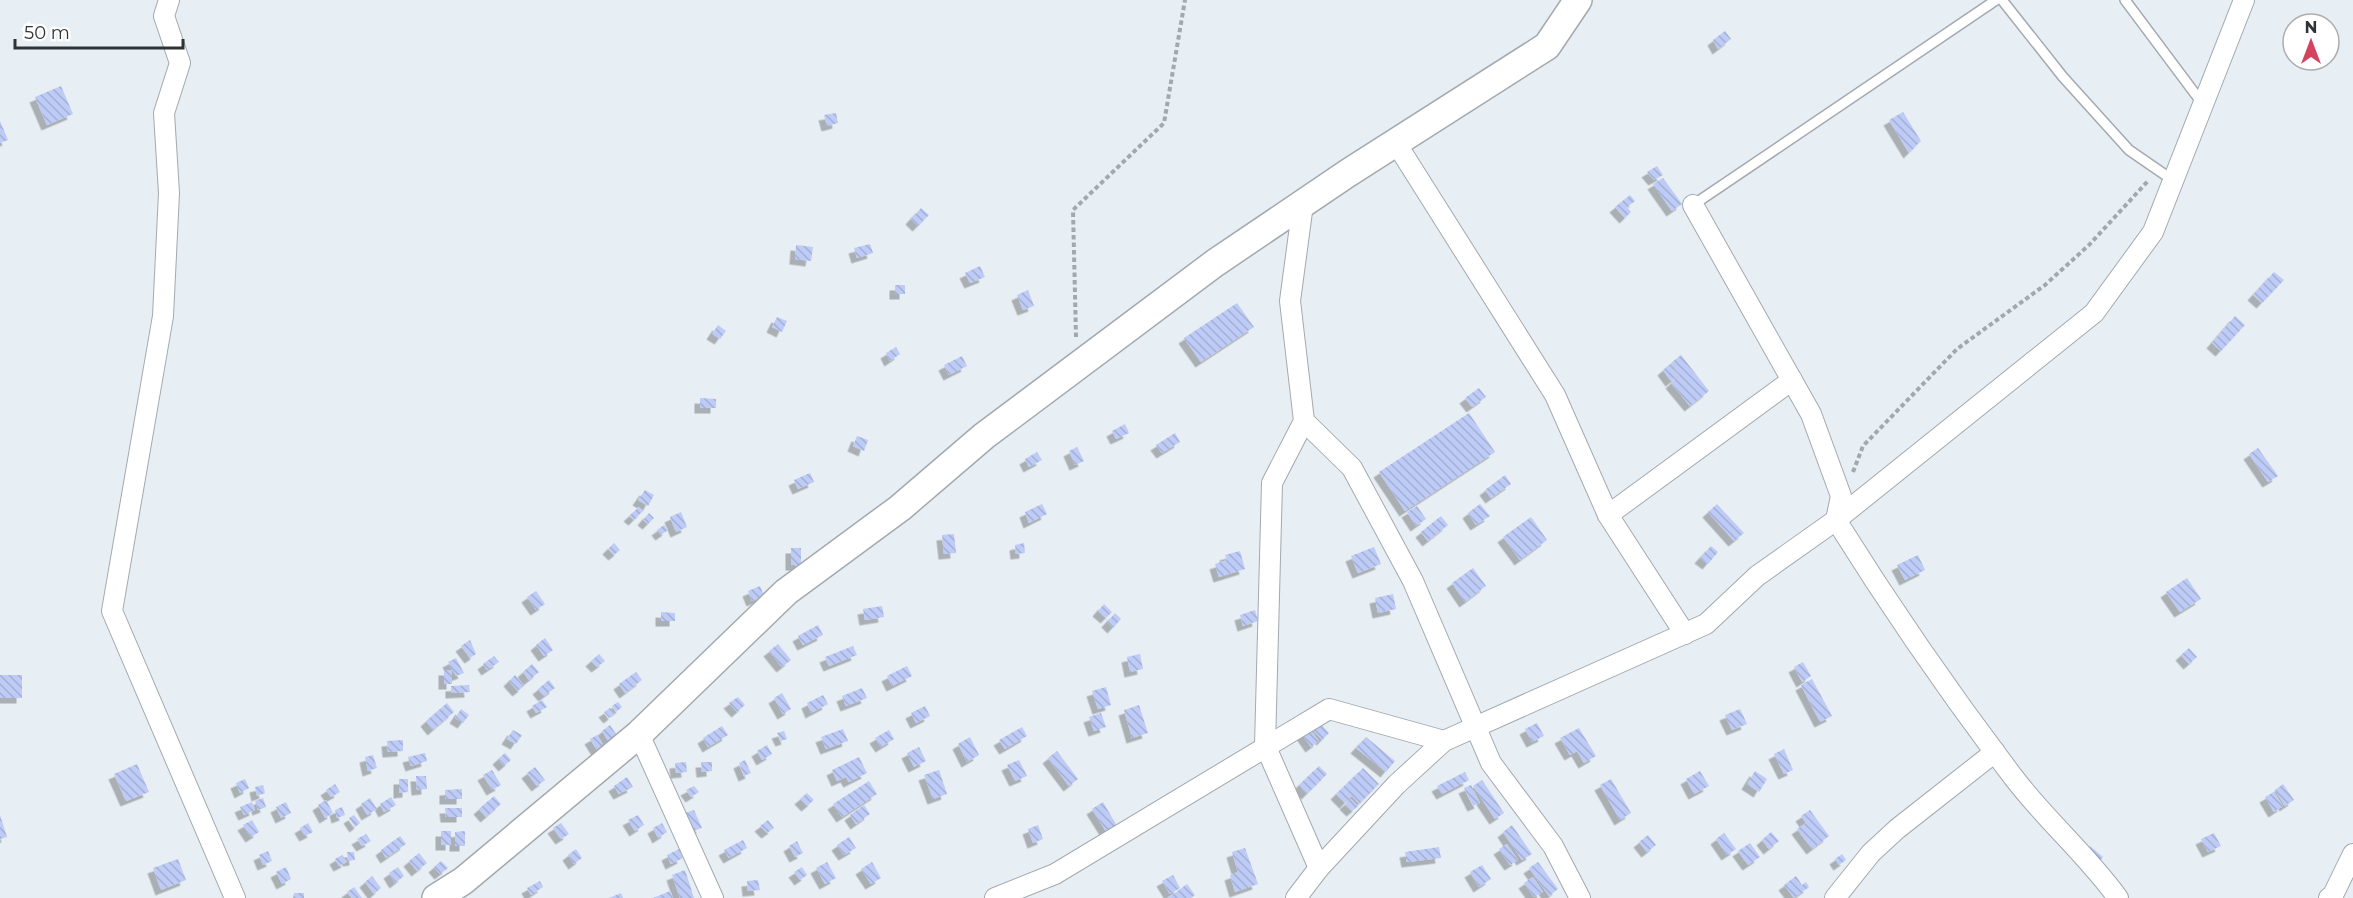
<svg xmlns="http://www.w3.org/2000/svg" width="2353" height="898" viewBox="0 0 2353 898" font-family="Montserrat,sans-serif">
<defs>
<pattern id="building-back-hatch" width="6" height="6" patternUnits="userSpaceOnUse" patternTransform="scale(1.5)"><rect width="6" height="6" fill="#bdcbf6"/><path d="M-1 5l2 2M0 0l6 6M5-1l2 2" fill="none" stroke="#a3afd4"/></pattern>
<filter id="shadow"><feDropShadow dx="-5.5" dy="5.5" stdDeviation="0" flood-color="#0004"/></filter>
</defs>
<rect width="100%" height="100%" fill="#e7eef4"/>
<g fill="url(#building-back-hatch)" filter="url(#shadow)">
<polygon points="1725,31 1731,39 1718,49 1713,40"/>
<polygon points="61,86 73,114 47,125 35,97"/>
<polygon points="1903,112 1921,141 1909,153 1889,120"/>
<polygon points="836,113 838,123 827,126 824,115"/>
<polygon points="0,121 8,140 0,143"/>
<polygon points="1657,166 1663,175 1654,180 1647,172"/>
<polygon points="1663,178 1682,204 1672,211 1653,184"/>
<polygon points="1630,195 1635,201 1627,207 1631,212 1625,218 1615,207"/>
<polygon points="921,208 929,215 918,226 911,219"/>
<polygon points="870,244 873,253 857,258 854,248"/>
<polygon points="796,245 813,247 811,261 795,259"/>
<polygon points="980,266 985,277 970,283 965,273"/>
<polygon points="2274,272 2284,280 2262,303 2253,295"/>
<rect x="895" y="285" width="10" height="9"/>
<polygon points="1028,290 1034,306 1023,310 1017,295"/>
<polygon points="1237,303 1254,327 1201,362 1184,338"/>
<polygon points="2235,316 2245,325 2221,351 2212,343"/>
<polygon points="777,317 787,321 782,332 772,327"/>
<polygon points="718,325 726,331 720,339 712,334"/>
<polygon points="896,347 900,354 890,361 886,353"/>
<polygon points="1681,355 1709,391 1690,406 1671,383 1680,375 1671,363"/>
<polygon points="962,356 967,366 949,375 944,365"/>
<polygon points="1670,364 1679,375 1671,381 1663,370"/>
<polygon points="1479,388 1486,397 1472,407 1465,398"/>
<polygon points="700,398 716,399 716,408 700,408"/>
<polygon points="1469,413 1495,452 1405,511 1379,472"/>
<polygon points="1125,424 1129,433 1116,439 1112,431"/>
<polygon points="1175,433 1180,442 1162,453 1156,445"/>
<polygon points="857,436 868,440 864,451 853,446"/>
<polygon points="1077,447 1084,461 1075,465 1069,451"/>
<polygon points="2258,448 2278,476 2268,482 2249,454"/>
<polygon points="1037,452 1042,460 1029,467 1025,459"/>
<polygon points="810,473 814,482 798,489 794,480"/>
<polygon points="1505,475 1511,484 1491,498 1485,490"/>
<polygon points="645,490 654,495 648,506 638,500"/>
<polygon points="1042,504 1047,514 1029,523 1025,512"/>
<polygon points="1480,504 1490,516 1476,525 1468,513"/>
<polygon points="1717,504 1744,533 1734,541 1708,512"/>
<polygon points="1417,506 1426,519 1416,526 1407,512"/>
<polygon points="639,507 643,511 634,520 629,516"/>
<polygon points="681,512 687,527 676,532 670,517"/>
<polygon points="649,513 654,518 648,524 643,520"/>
<polygon points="1441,516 1448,525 1428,541 1421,532"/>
<polygon points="1531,517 1547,540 1520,560 1503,537"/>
<polygon points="664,525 668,530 661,535 657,530"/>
<polygon points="954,534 956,553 944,554 942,535"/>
<polygon points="614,543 620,550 614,555 608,549"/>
<polygon points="1024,543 1025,553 1016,554 1015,545"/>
<polygon points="1711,546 1718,552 1708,564 1700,558"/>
<polygon points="1374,547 1381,564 1358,573 1351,556"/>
<rect x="791" y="548" width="10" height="17"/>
<polygon points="1240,551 1245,569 1219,577 1215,564 1227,560 1225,555"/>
<polygon points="1918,555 1925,570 1905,580 1897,565"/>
<polygon points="1473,568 1486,586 1465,602 1452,583"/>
<polygon points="2187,578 2201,599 2180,612 2166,592"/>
<polygon points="760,586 764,596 752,601 748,591"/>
<polygon points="536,591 545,604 536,610 527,597"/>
<polygon points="1393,594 1396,609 1378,613 1375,598"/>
<polygon points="1104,604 1112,612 1106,618 1098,611"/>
<polygon points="882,606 884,617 865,620 863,609"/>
<polygon points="1255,610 1258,621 1243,626 1240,615"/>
<polygon points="661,612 675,613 675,621 661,621"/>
<polygon points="1115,613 1121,619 1113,628 1107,622"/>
<polygon points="818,625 823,635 803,645 798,636"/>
<polygon points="545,638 553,650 544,656 536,645"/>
<polygon points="470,640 476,654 470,658 461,646"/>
<polygon points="778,644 791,660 782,667 769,651"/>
<polygon points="853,646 857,655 829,666 825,657"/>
<polygon points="2189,648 2197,657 2189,664 2181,655"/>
<polygon points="599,654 605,661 597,667 591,661"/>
<polygon points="1140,654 1143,669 1130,672 1127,657"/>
<polygon points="494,656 499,662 487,670 483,664"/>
<polygon points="456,658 464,673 456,676 448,662"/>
<polygon points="1803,662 1811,676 1802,682 1794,667"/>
<polygon points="532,664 539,672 529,680 523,672"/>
<polygon points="907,666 912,676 892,686 887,676"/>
<rect x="444" y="670" width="8" height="14"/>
<polygon points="636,672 642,680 625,693 619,684"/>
<rect x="0" y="675" width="22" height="23"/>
<polygon points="515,675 524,686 518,691 509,681"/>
<polygon points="1812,679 1832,716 1820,722 1801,685"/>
<polygon points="549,680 555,688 544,696 538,689"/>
<polygon points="469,685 470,692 451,693 451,686"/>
<polygon points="1106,687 1111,705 1098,709 1092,691"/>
<polygon points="862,688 867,698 846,706 842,696"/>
<polygon points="782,693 791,709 783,714 774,698"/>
<polygon points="823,695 828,704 811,713 807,703"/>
<polygon points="738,697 745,705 737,712 729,703"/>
<polygon points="542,700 547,707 536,713 532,706"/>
<polygon points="618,702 622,707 616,712 612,706"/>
<polygon points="447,703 454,712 433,730 426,721"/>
<polygon points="1139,705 1148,733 1132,738 1124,710"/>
<polygon points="925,706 930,716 916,723 911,713"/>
<polygon points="610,708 614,714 609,718 604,712"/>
<polygon points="461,709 469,715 463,723 455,718"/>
<polygon points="1740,709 1747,724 1732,730 1725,715"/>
<polygon points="1101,713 1106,727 1094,731 1089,717"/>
<polygon points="1318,721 1329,733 1322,740 1311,728"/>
<polygon points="1537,723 1544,736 1532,742 1525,729"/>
<polygon points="610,725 618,737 609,742 602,731"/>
<polygon points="722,726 728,735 708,747 703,738"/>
<polygon points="1022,727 1027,736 1005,749 999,740"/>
<polygon points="1309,728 1319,741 1311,747 1302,734"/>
<polygon points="1579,728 1596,756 1584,763 1577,751 1570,755 1560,738"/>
<polygon points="843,729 848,741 826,749 821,737"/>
<polygon points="513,730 522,735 516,744 507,739"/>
<polygon points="889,730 894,739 881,747 875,738"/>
<polygon points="784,731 787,739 781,741 777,733"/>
<polygon points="597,735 604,746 597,750 590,739"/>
<polygon points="970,737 979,755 967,762 958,744"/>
<polygon points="1366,737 1395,761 1386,772 1356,748"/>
<polygon points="403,740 403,751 388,752 387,741"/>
<polygon points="767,745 772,754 762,760 757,751"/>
<polygon points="919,747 926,761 914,767 907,753"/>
<polygon points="1784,749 1793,770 1784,774 1774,754"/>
<polygon points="1057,751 1078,779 1069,786 1048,758"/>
<polygon points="425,753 427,761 411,766 408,757"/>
<polygon points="505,753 511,760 504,766 498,759"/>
<polygon points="373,755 377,768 368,771 365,757"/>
<polygon points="859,757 867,773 849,782 846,777 837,781 832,770"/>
<polygon points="745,760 751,773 744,776 739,763"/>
<polygon points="1019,760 1027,776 1015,781 1007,765"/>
<polygon points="686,762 687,772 676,773 675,763"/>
<polygon points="701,762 712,762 712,771 702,772"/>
<polygon points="137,764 149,792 126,801 114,774"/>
<polygon points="1319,766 1327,774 1307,794 1299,785"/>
<polygon points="535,767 545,780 537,786 527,773"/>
<polygon points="1363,768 1379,784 1359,804 1352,796 1345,803 1336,794"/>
<polygon points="492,770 501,785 492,790 483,775"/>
<polygon points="939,770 947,794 933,799 924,775"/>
<polygon points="1700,771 1709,786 1694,794 1686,779"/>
<polygon points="1755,771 1767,779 1759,792 1747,784"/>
<polygon points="1465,772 1469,780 1442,794 1437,786"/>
<polygon points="416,776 426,776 427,789 417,790"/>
<polygon points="627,777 633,787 619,794 614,786"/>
<polygon points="245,779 249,788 240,793 236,783"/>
<polygon points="399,779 408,779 408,792 399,793"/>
<polygon points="1611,779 1631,813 1620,820 1600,785"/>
<polygon points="1482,780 1504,813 1495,819 1473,786"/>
<polygon points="869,781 877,794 842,817 833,804"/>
<polygon points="335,784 340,792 331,797 326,790"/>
<polygon points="2283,784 2294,800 2285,806 2275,790"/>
<polygon points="263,785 265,793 257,796 255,787"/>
<polygon points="1471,785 1480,803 1473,806 1464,788"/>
<polygon points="694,786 699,792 691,797 686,790"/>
<polygon points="462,789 462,799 445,799 445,790"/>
<polygon points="2274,792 2283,806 2274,812 2265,797"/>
<polygon points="807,793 814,800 807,806 800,799"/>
<polygon points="494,796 501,804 486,817 479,809"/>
<polygon points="391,797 396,805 384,812 380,804"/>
<polygon points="263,798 266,807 258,810 255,801"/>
<polygon points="370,798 377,809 367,815 361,804"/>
<polygon points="1351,799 1358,806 1352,811 1345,804"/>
<polygon points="326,800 333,813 325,818 318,805"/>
<polygon points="252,802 255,810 244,815 240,807"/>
<polygon points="286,802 291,813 281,818 276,807"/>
<polygon points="1103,802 1117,826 1107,833 1092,809"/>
<polygon points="864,805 870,814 856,824 850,815"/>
<polygon points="342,807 345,815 337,818 335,810"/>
<polygon points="445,808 462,808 462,817 446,817"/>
<polygon points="694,810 702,828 693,831 685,813"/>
<polygon points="1810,810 1829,836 1812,849 1797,829 1806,823 1801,816"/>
<polygon points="0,815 7,837 0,839"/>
<polygon points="354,815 360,823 355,827 349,818"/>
<polygon points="638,815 644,825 635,831 628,820"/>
<polygon points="252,820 259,832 251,837 243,825"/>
<polygon points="768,820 774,828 767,833 760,826"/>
<polygon points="308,823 313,832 305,836 300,828"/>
<polygon points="561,823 569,834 561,839 553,828"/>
<polygon points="662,823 667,832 658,838 653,828"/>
<polygon points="1038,825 1043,839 1033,843 1028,829"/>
<polygon points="1512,825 1532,854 1522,860 1503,832"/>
<rect x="441" y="831" width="10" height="14"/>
<polygon points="465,831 465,846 455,846 455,832"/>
<polygon points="1771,832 1779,841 1769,849 1762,840"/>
<polygon points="1724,833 1736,849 1727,855 1716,839"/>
<polygon points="2214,833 2221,846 2208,852 2201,839"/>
<polygon points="366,834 371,841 362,846 357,839"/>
<polygon points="1648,835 1656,845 1647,852 1639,842"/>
<polygon points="400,836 406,844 386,858 381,850"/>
<polygon points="849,837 856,848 844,855 837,845"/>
<polygon points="743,840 747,848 729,858 724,850"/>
<polygon points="797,841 803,853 795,857 789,846"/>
<polygon points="1750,843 1760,857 1748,865 1738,851"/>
<polygon points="1507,844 1518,860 1510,865 1499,849"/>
<polygon points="2090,846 2103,857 2095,867 2081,857"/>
<polygon points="1439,847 1441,858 1407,862 1405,852"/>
<polygon points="1245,848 1258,884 1235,892 1230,875 1238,872 1232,852"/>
<polygon points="576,849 582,858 574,864 568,855"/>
<polygon points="679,849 683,858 671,864 667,855"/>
<polygon points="268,851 272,861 263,865 259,855"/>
<polygon points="347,852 354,852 355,860 348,861"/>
<polygon points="419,853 427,863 417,871 409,861"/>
<polygon points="1842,854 1846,860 1839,865 1835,859"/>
<polygon points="342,855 347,862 339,866 335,859"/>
<polygon points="178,859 186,880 161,890 153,868"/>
<polygon points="441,861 448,868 440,874 434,867"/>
<polygon points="827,862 836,878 825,884 816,868"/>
<polygon points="872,862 881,878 871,884 861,869"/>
<polygon points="1538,862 1558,889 1549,896 1529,868"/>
<polygon points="1482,865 1491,879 1479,887 1470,872"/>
<polygon points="286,867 291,879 282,884 276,872"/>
<polygon points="398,867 404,876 395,883 389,873"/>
<polygon points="802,867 807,875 800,880 794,872"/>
<polygon points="685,870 694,898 680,898 672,875"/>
<polygon points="1173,875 1180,888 1170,894 1162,881"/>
<polygon points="372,876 381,888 374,894 365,882"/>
<polygon points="1796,876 1802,885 1806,882 1809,887 1794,898 1784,885"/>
<polygon points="1533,877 1543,892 1534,897 1524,883"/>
<polygon points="758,880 760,890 748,891 747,881"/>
<polygon points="540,881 543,887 531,895 527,888"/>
<polygon points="1187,884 1195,895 1191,898 1168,898"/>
<polygon points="354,887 362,898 352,898 347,892"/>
<polygon points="670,891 673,898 653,898"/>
<polygon points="294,893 304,893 304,898 293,898"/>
<polygon points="621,893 623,898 609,898"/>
</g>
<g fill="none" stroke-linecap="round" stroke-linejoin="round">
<g stroke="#a3a9af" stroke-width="12">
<g id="lane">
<polyline points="2002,0 2063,77 2129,150 2174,181"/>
<polyline points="2125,0 2202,103"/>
<polyline points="1693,205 1996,0"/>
</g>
</g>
<g stroke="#a3a9af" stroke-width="22">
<g id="street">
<polyline points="169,0 164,16 180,63 164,113 169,193 163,316 112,611 235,898"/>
<polyline points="1396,143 1555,395 1608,515 1685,634"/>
<polyline points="1303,204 1290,301 1304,421 1272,483 1265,745 1319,868"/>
<path d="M1693,205L1811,414L1841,496L1836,520C1891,608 1951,695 2014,778C2046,820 2087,855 2118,898"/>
<polyline points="1304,421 1352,468 1413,581 1491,763 1553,846 1580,898"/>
<polyline points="1608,515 1792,380"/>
<polyline points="639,734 713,898"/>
<polyline points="995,898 1055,874 1329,709 1444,741"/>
<polyline points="1296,898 1319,868 1397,784 1444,741 1706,624 1757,576 1836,520 2094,313 2153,232 2244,0"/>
<polyline points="1835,898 1871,853 1897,829 1995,752"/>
<polyline points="2329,898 2333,895 2353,854"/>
</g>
</g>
<g stroke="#a3a9af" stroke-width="30">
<polyline id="secondary" points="436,898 463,881 639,734 786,592 900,508 984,436 1215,263 1348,173 1547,46 1578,0"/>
</g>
<g stroke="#a3a8ad" stroke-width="4" stroke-dasharray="4.5 3" stroke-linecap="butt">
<polyline points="1076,337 1073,210 1164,123 1185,0"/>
<polyline points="1853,472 1863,446 1957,349 2045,285 2089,245 2148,181"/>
</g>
<use href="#lane" stroke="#fff" stroke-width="9"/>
<use href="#street" stroke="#fff" stroke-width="20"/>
<use href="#secondary" stroke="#fff" stroke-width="27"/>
</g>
<g transform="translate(2311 42)"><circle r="28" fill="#ffffff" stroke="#acadae" stroke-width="1.5"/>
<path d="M0-4.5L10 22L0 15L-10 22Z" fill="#d3435e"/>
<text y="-9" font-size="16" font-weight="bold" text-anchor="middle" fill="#303335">N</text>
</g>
<path d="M15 39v9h168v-9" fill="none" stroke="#303335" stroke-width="3"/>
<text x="24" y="39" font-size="18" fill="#303335" stroke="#ffffff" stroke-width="4.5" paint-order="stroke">50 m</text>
</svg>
